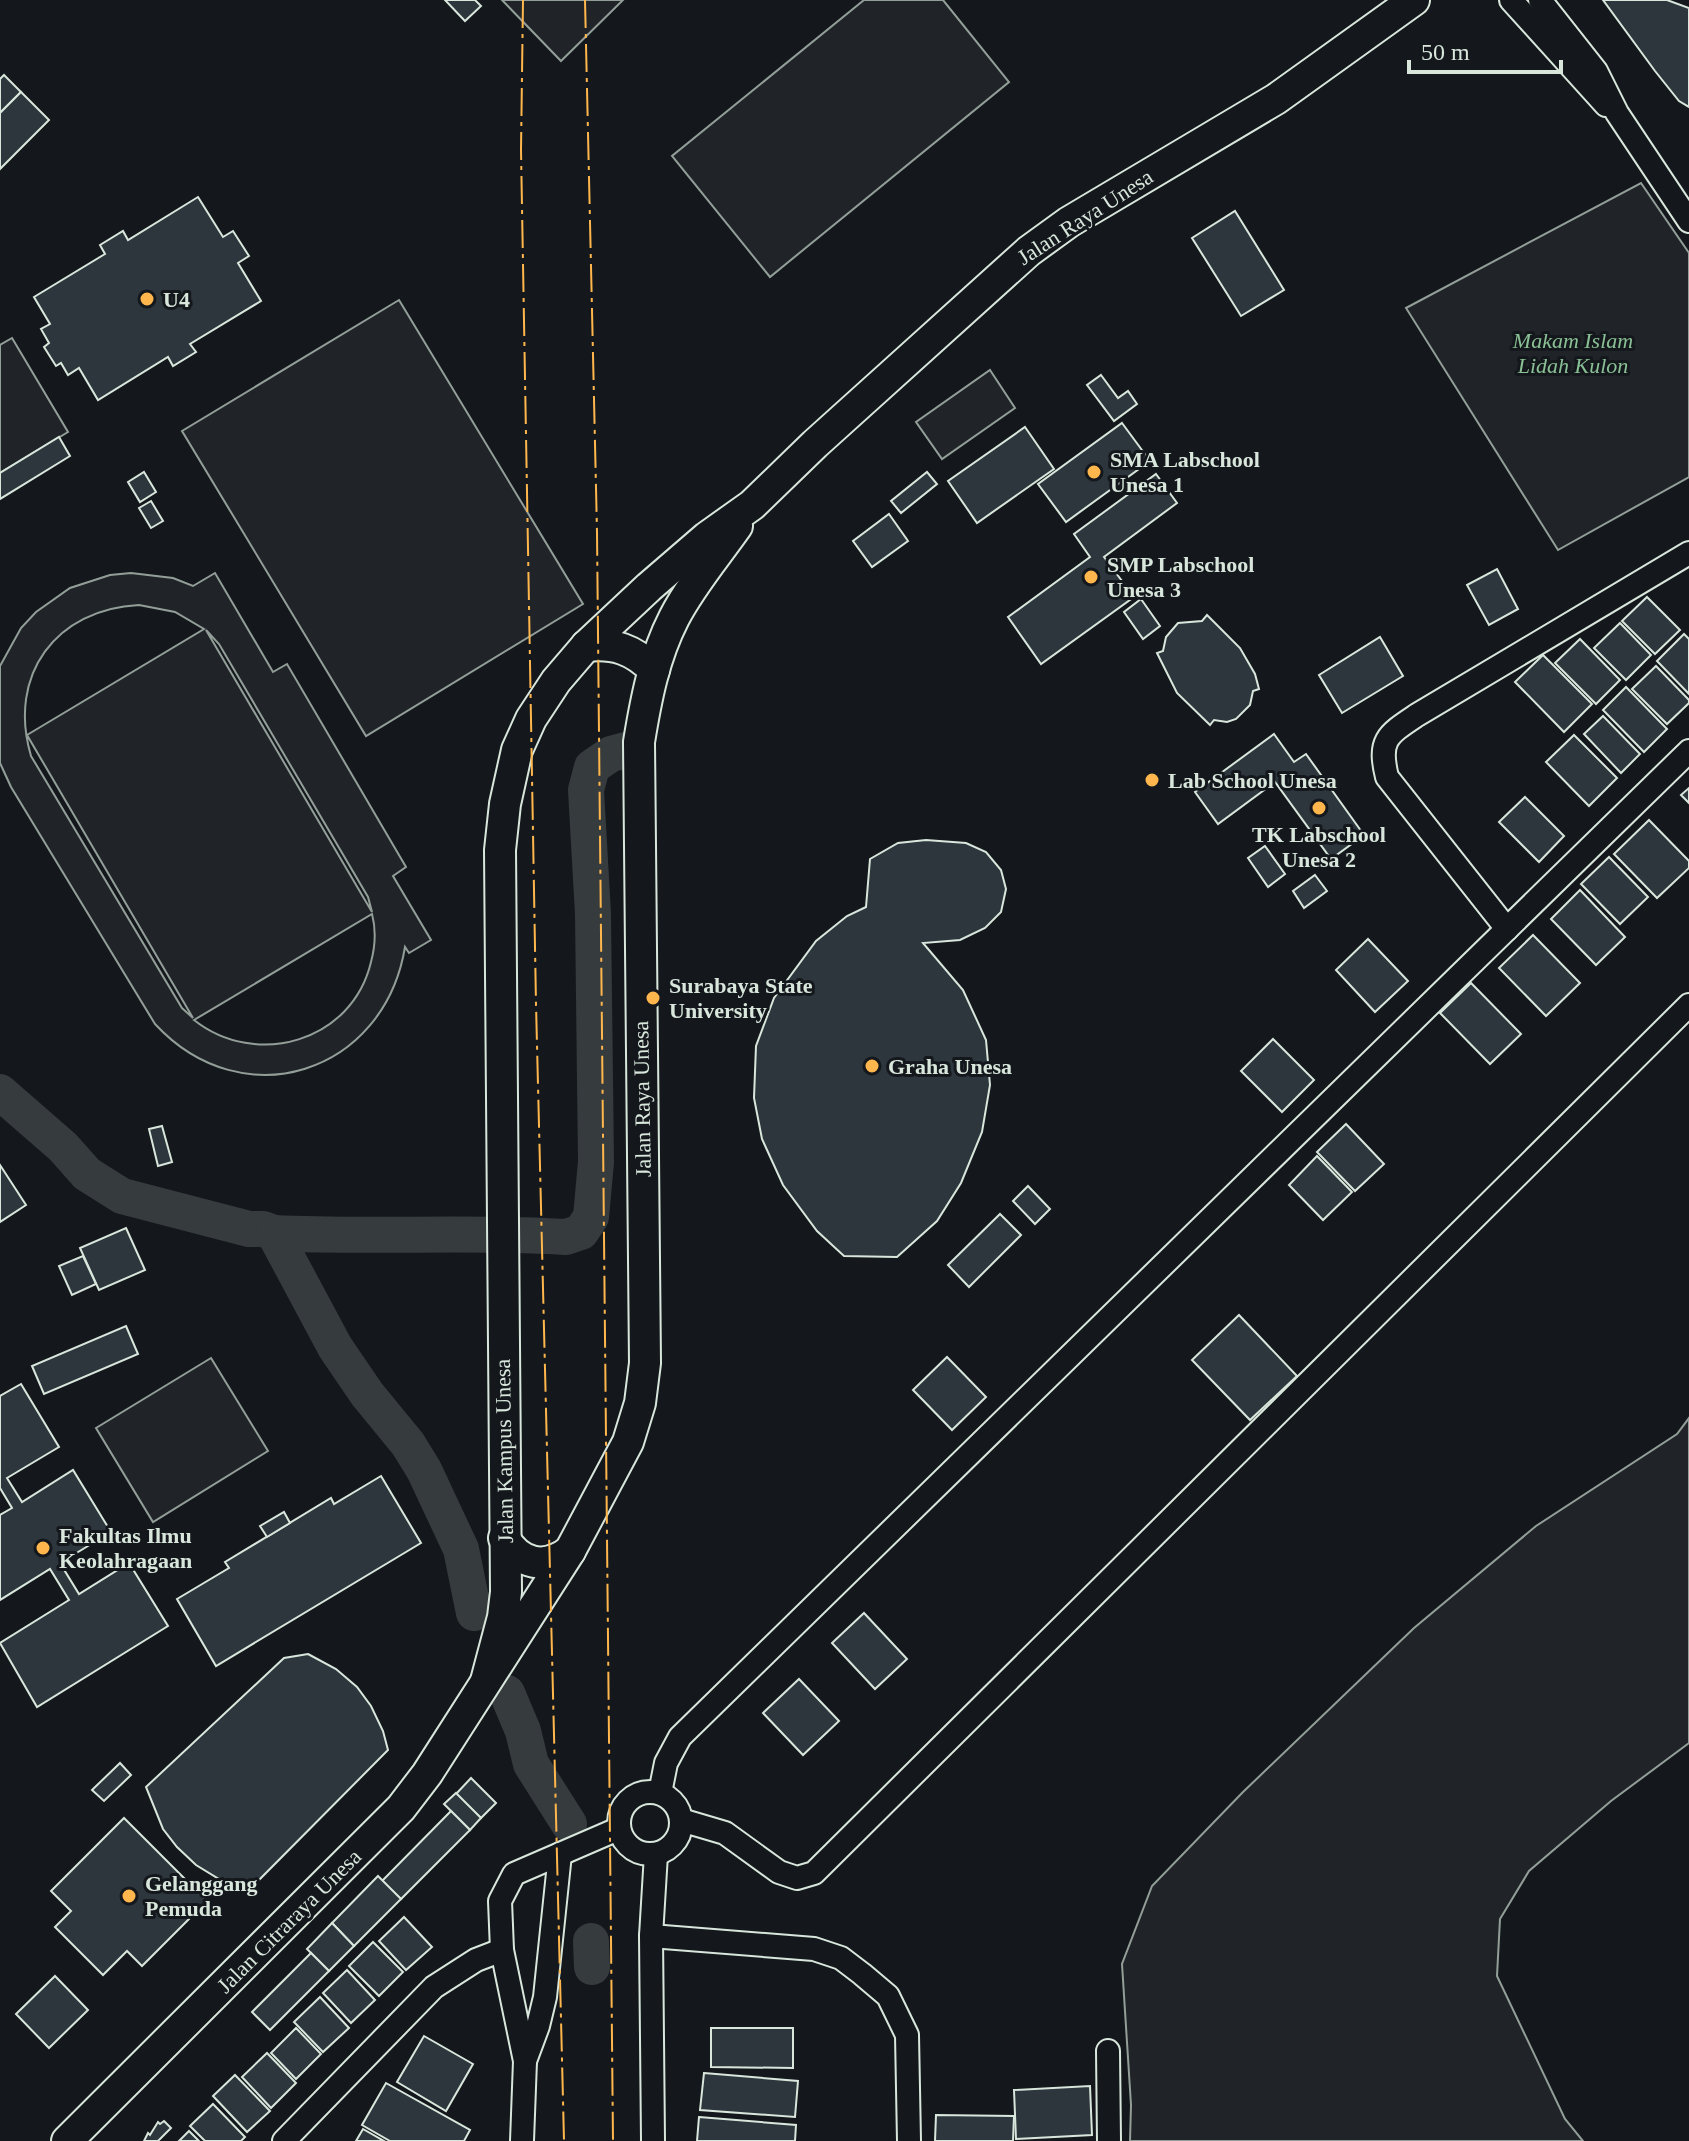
<svg xmlns="http://www.w3.org/2000/svg" width="1689" height="2141" viewBox="0 0 1689 2141" font-family="'Times New Roman',serif">
<rect width="100%" height="100%" fill="#14181c"/>
<g fill="#202428" stroke="#939e99" stroke-width="2" fill-rule="evenodd">
<polygon points="502,0 623,0 561,61"/>
<polygon points="864,0 943,0 1009,82 770,277 672,156"/>
<polygon points="1641,183 1689,253 1689,477 1558,550 1406,308"/>
<polygon points="399,300 583,604 366,736 182,431"/>
<polygon points="12,338 68,432 0,473 0,345"/>
<polygon points="990,370 1015,408 942,459 916,422"/>
<path d="M131,573L173,578L193,586L215,573L273,672L287,664L406,867L393,876L431,940L409,953L405,947C384,1074 243,1119 155,1024L11,787L0,763V666L21,628L36,612L70,588L110,575ZM139,605L175,612L204,629L27,735L193,1018L182,1008L31,756C7,675 56,609 139,605ZM206,630L219,644L368,897L372,912ZM372,914C376,929 375,947 371,962C352,1042 256,1069 194,1020Z"/>
<polygon points="211,1358 268,1451 153,1522 96,1428"/>
<polygon points="1689,1418 1689,1743 1611,1801 1529,1871 1500,1919 1497,1976 1565,2119 1583,2141 1130,2141 1131,2105 1122,1964 1152,1886 1243,1792 1414,1628 1536,1526 1677,1434"/>
</g>
<g fill="none" stroke-linecap="round" stroke-linejoin="round">
<g stroke="#363b3e" stroke-width="36">
<polyline points="0,1092 63,1147 87,1174 122,1196 249,1229 263,1229 274,1233 335,1347 367,1394 408,1444 424,1470 461,1549 474,1613"/>
<path d="M274,1233C372,1238 469,1231 566,1237L581,1232L591,1217L596,1162L593,914L586,790L592,767L611,754L630,749"/>
<polyline points="507,1693 523,1731 531,1764 569,1824"/>
<polyline points="591,1941 592,1967"/>
</g>
</g>
<g fill="#2c363c" stroke="#d8e6dc" stroke-width="2">
<polygon points="445,0 475,0 481,6 465,21"/>
<polygon points="1603,0 1667,0 1689,8 1689,107 1679,101 1655,71"/>
<polygon points="4,75 21,92 0,113 0,79"/>
<polygon points="21,92 49,120 0,169 0,113"/>
<polygon points="198,197 223,237 233,231 249,256 238,263 261,301 190,344 196,352 173,366 168,357 98,400 79,368 68,375 61,363 56,366 44,347 49,343 41,329 50,324 34,297 105,254 100,245 123,231 128,240"/>
<polygon points="1235,211 1284,290 1241,316 1192,238"/>
<polygon points="1101,375 1118,398 1128,391 1137,404 1114,421 1087,385"/>
<polygon points="1122,423 1150,461 1066,522 1038,484"/>
<polygon points="1025,427 1054,469 977,523 948,481"/>
<polygon points="59,437 70,456 0,499 0,473"/>
<polygon points="144,472 156,492 140,502 128,482"/>
<polygon points="927,472 937,484 901,513 891,501"/>
<polygon points="1156,474 1177,503 1104,557 1134,597 1041,664 1008,617 1090,557 1074,534"/>
<polygon points="151,501 163,521 151,528 139,508"/>
<polygon points="889,514 908,541 872,567 853,541"/>
<polygon points="1497,569 1518,609 1489,625 1467,585"/>
<polygon points="1647,597 1680,630 1655,654 1622,621"/>
<polygon points="1141,599 1160,626 1143,639 1124,612"/>
<polygon points="1207,615 1240,648 1255,674 1259,689 1253,691 1250,705 1236,719 1227,722 1214,720 1210,725 1177,693 1157,653 1163,651 1166,637 1178,623 1202,621"/>
<polygon points="1620,623 1651,655 1626,680 1594,648"/>
<polygon points="1684,634 1689,639 1689,694 1657,661"/>
<polygon points="1380,637 1403,676 1342,713 1319,675"/>
<polygon points="1580,639 1620,680 1596,704 1555,663"/>
<polygon points="1543,655 1592,704 1564,732 1515,682"/>
<polygon points="1656,666 1689,700 1689,703 1667,724 1632,689"/>
<polygon points="1626,687 1667,729 1644,752 1603,710"/>
<polygon points="1603,716 1640,754 1621,773 1584,734"/>
<polygon points="1274,734 1294,762 1306,754 1364,835 1331,859 1275,782 1218,824 1195,792"/>
<polygon points="1574,735 1617,778 1589,806 1546,762"/>
<polygon points="1689,788 1689,803 1681,795"/>
<polygon points="1525,797 1564,836 1539,862 1499,822"/>
<polygon points="1649,820 1689,861 1689,868 1657,898 1614,854"/>
<polygon points="926,840 966,843 986,852 1001,870 1006,889 1001,912 985,928 960,940 923,943 963,990 986,1040 990,1085 982,1132 961,1183 937,1221 897,1257 844,1256 817,1231 783,1185 762,1139 754,1098 756,1046 774,998 816,941 847,916 866,907 870,859 898,843"/>
<polygon points="1265,846 1285,874 1268,887 1248,858"/>
<polygon points="1609,857 1648,897 1620,924 1581,884"/>
<polygon points="1315,875 1327,891 1304,908 1293,891"/>
<polygon points="1580,890 1625,937 1596,965 1551,919"/>
<polygon points="1533,935 1580,983 1546,1016 1499,968"/>
<polygon points="1368,939 1408,981 1375,1012 1336,970"/>
<polygon points="1471,983 1521,1034 1490,1064 1440,1013"/>
<polygon points="1273,1039 1314,1080 1282,1112 1241,1071"/>
<polygon points="1346,1124 1384,1164 1355,1191 1317,1152"/>
<polygon points="162,1126 172,1162 158,1166 149,1129"/>
<polygon points="1317,1156 1352,1192 1323,1220 1289,1185"/>
<polygon points="0,1165 26,1205 0,1222"/>
<polygon points="1028,1186 1050,1209 1035,1224 1013,1201"/>
<polygon points="1000,1214 1021,1235 969,1287 948,1265"/>
<polygon points="126,1228 145,1270 99,1290 80,1248"/>
<polygon points="83,1256 96,1284 72,1295 59,1266"/>
<polygon points="1239,1315 1297,1376 1250,1420 1192,1360"/>
<polygon points="126,1326 138,1354 44,1394 32,1366"/>
<polygon points="947,1357 986,1397 952,1430 913,1390"/>
<polygon points="21,1384 59,1447 7,1478 22,1502 73,1470 111,1532 60,1563 79,1594 129,1563 168,1626 37,1707 0,1643 69,1600 50,1569 0,1600 0,1515 12,1508 0,1488 0,1396"/>
<polygon points="381,1476 421,1543 216,1666 177,1599 229,1568 225,1562 331,1498 334,1504"/>
<polygon points="284,1512 290,1523 267,1537 260,1526"/>
<polygon points="864,1613 907,1659 875,1689 832,1643"/>
<polygon points="308,1654 336,1669 357,1687 371,1706 383,1731 388,1750 250,1889 219,1879 196,1865 177,1847 163,1829 146,1787 284,1658"/>
<polygon points="799,1679 839,1721 803,1755 763,1713"/>
<polygon points="120,1763 131,1775 104,1801 92,1790"/>
<polygon points="471,1778 496,1803 481,1818 456,1794"/>
<polygon points="456,1793 481,1818 470,1830 444,1804"/>
<polygon points="451,1811 470,1830 401,1899 382,1881"/>
<polygon points="124,1818 207,1901 142,1966 127,1951 103,1975 55,1927 71,1911 51,1891"/>
<polygon points="378,1876 401,1899 354,1946 332,1923"/>
<polygon points="404,1917 432,1947 406,1970 379,1941"/>
<polygon points="332,1923 354,1946 329,1971 307,1949"/>
<polygon points="373,1942 403,1972 379,1996 349,1966"/>
<polygon points="311,1953 329,1971 270,2030 252,2012"/>
<polygon points="347,1970 375,2000 351,2023 323,1993"/>
<polygon points="55,1976 88,2010 49,2048 16,2014"/>
<polygon points="320,1997 349,2028 323,2052 294,2022"/>
<polygon points="296,2028 321,2054 296,2079 271,2053"/>
<polygon points="711,2028 793,2028 793,2068 711,2067"/>
<polygon points="424,2036 473,2064 446,2111 397,2082"/>
<polygon points="267,2053 296,2083 271,2108 242,2077"/>
<polygon points="704,2073 798,2081 795,2117 700,2110"/>
<polygon points="235,2075 270,2111 247,2132 213,2096"/>
<polygon points="386,2083 470,2130 464,2141 390,2141 362,2125"/>
<polygon points="1090,2086 1092,2135 1016,2139 1014,2090"/>
<polygon points="213,2104 245,2137 241,2141 205,2141 190,2126"/>
<polygon points="936,2115 1014,2116 1013,2141 935,2141"/>
<polygon points="699,2117 796,2125 795,2141 697,2141"/>
<polygon points="164,2121 171,2128 158,2141 144,2141 148,2133 150,2135 158,2122 160,2124"/>
<polygon points="363,2129 384,2141 356,2141"/>
<polygon points="189,2131 199,2141 179,2141"/>
</g>
<g fill="none" stroke-linecap="round" stroke-linejoin="round">
<g stroke="#d8e6dc" stroke-width="26">
<g id="minor">
<polyline points="1511,0 1606,105"/>
<polyline points="1540,0 1596,71 1617,113 1689,221"/>
<path d="M1507,929L1387,777C1378,740 1387,735 1417,715L1689,553"/>
<circle cx="650" cy="1823" r="31"/>
<polyline points="660,1793 666,1763 680,1737 1689,751"/>
<polyline points="681,1820 725,1833 779,1872 797,1878 814,1873 1689,1005"/>
<polyline points="651,1936 814,1949 841,1958 862,1974 888,1996 907,2035 909,2141"/>
<polyline points="1108,2051 1109,2141"/>
<polyline points="525,2061 538,2026 545,1997 560,1854"/>
<polyline points="284,2141 434,1987 476,1960 502,1950"/>
<polyline points="522,2141 525,2061 502,1950 500,1901 514,1874 618,1829"/>
<polyline points="653,2141 651,1936 656,1854"/>
</g>
</g>
<g stroke="#d8e6dc" stroke-width="34">
<g id="major">
<path d="M586,646C614,643 633,649 654,670"/>
<path d="M504,1538C520,1565 545,1570 570,1551"/>
<polyline points="486,1681 503,1617 506,1592 500,850 505,804 517,750 531,719 556,681 586,646 649,587 707,537 752,505 815,444 1029,251 1069,222 1276,99 1414,0"/>
<path d="M67,2141L401,1808L427,1774L570,1551L628,1442L640,1403L645,1363L639,742C646,699 654,657 674,618C691,585 716,556 737,526"/>
</g>
</g>
<use href="#minor" stroke="#14181c" stroke-width="22"/>
<use href="#major" stroke="#14181c" stroke-width="30"/>
<g stroke="#ffb74d" stroke-width="2" stroke-dasharray="28 6 4 6" stroke-linecap="butt">
<polyline points="523,0 521,150 536,1004 564,2141"/>
<polyline points="585,0 597,532 613,2141"/>
</g>
</g>
<g fill="#ffb74d" stroke="#14181c" stroke-width="3">
<circle cx="147" cy="299" r="8"/>
<circle cx="1094" cy="472" r="8"/>
<circle cx="1091" cy="577" r="8"/>
<circle cx="1152" cy="780" r="8"/>
<circle cx="1319" cy="808" r="8"/>
<circle cx="653" cy="998" r="8"/>
<circle cx="872" cy="1066" r="8"/>
<circle cx="43" cy="1548" r="8"/>
<circle cx="129" cy="1896" r="8"/>
</g>
<g text-anchor="middle" dominant-baseline="central" stroke-width="6" stroke-linejoin="round" paint-order="stroke">
<g font-size="22" fill="#d8e6dc" stroke="#14181c">
<text transform="translate(1085 217) rotate(-33)">Jalan Raya Unesa</text>
<text transform="translate(642 1099) rotate(-91)">Jalan Raya Unesa</text>
<text transform="translate(504 1451) rotate(-91)">Jalan Kampus Unesa</text>
<text transform="translate(289 1921) rotate(-45)">Jalan Citraraya Unesa</text>
</g>
<g font-size="22" font-weight="bold" fill="#d8e6dc" stroke="#14181c" text-anchor="start">
<text x="163" y="299">U4</text>
<text x="1110" y="459">SMA Labschool<tspan x="1110" dy="25">Unesa 1</tspan></text>
<text x="1107" y="564">SMP Labschool<tspan x="1107" dy="25">Unesa 3</tspan></text>
<text x="1168" y="780">Lab School Unesa</text>
<text x="1319" y="834" text-anchor="middle">TK Labschool<tspan x="1319" dy="25">Unesa 2</tspan></text>
<text x="669" y="985">Surabaya State<tspan x="669" dy="25">University</tspan></text>
<text x="888" y="1066">Graha Unesa</text>
<text x="59" y="1535">Fakultas Ilmu<tspan x="59" dy="25">Keolahragaan</tspan></text>
<text x="145" y="1883">Gelanggang<tspan x="145" dy="25">Pemuda</tspan></text>
</g>
<g font-size="22" font-style="italic" fill="#8ac095" stroke="#14181c">
<text x="1573" y="340">Makam Islam<tspan x="1573" dy="25">Lidah Kulon</tspan></text>
</g>
</g>
<path d="M1409 60v12h152v-12" fill="none" stroke="#d8e6dc" stroke-width="4"/>
<text x="1421" y="60" font-size="24" fill="#d8e6dc" stroke="#14181c" stroke-width="6" paint-order="stroke">50 m</text>
</svg>
